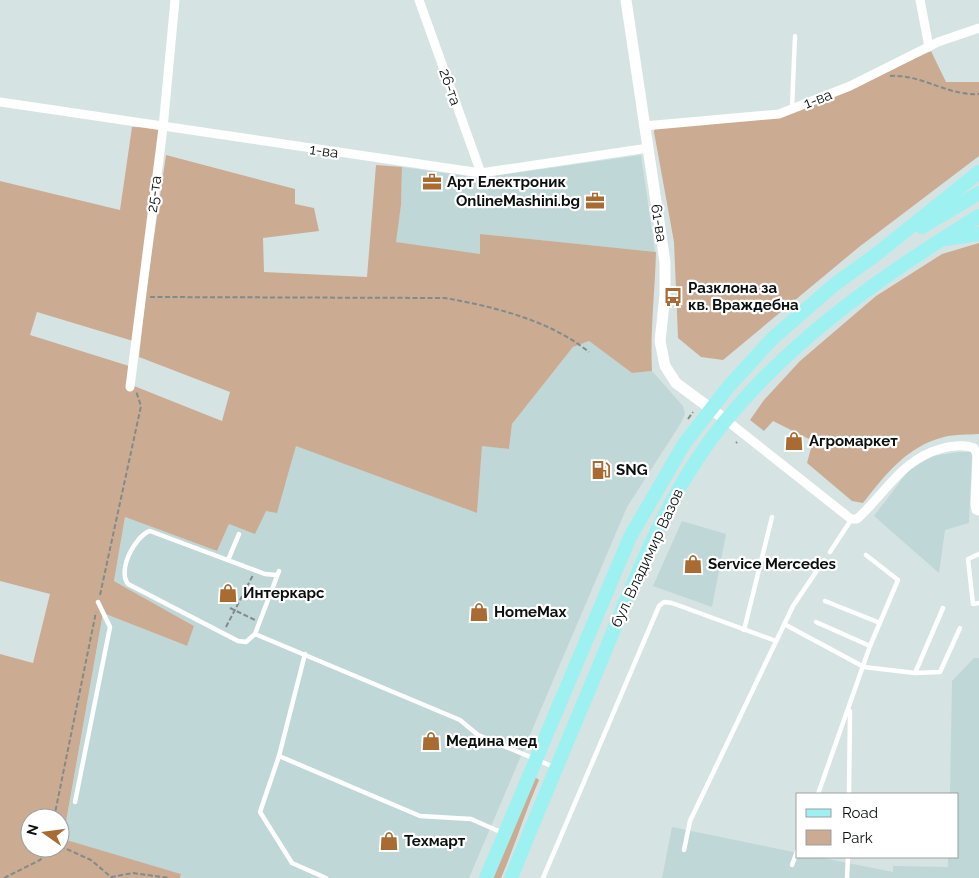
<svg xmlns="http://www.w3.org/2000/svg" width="979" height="878" viewBox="0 0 979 878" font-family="Raleway,sans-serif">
<rect width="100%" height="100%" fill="#d6e3e3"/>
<g fill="#c0d7d7">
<polygon points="641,155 655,252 480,234 480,255 395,242 401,205 402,167 480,178"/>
<polygon points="589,341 632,373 652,371 683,406 685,414 681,423 627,507 469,878 180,878 181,874 63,840 103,613 186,646 194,626 114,581 125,517 217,551 229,524 266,511 286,482 296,445 477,513 482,445 509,449 512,424 573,347"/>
<polygon points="959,452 972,452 969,523 945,530 939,573 874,516 909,470 933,456"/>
<polygon points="682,521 726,534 712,607 653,586"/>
<polygon points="974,658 979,658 979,878 662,878 672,827 798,853 798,857 818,857 893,872 893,866 948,867 948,857 958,857 958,794 950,794 952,681"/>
</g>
<g fill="#cbac93" fill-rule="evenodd">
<polygon points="931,51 946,82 979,82 979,156 859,247 723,360 701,357 678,338 674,242 654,132 655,127 774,117 815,104"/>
<path d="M132,127L163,128L133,341L37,312L30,335L129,366L134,386L222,421L230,392L139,357L146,292L166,155L295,189V204L314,208L319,231L263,238L264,272L367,277L376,165L402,167L401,205L396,242L480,254V234L656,252C655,292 650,331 652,371L632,373L589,341L573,347L512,424L509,449L482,446L477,513L296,446L277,513L266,511L255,534L229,524L217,551L125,517L114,581L194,626L187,646L103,613L63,839L181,874L180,878H0V654L33,663L50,594L0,581V181L120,210ZM30,818H60V848H30Z"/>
<path d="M979,243V434C968,435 955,434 944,437C907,446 885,475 863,503L852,501L807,463L813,441L773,421L764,431L750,420L764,400L800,361L876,296L942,254Z"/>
<path d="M535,777L539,780C525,812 515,846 501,878H493Z"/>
</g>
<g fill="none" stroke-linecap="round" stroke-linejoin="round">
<g stroke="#818b8a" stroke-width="2" stroke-dasharray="5 2.5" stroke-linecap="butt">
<path d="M890,76C922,74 947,96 979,94"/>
<path d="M150,297L445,298C495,307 549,320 589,352"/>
<polyline points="688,419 693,412"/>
<polyline points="736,443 737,442"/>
<polyline points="100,595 141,406 136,391"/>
<polyline points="230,608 255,620"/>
<polyline points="226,627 253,575"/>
<polyline points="54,818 96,612"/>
<polyline points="60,846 91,860 111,877 133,873 170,878"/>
<polyline points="4,878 40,860 50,848"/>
</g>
<g stroke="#fff" stroke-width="4.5">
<polyline points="792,108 795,36"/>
<polyline points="830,552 851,520"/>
<polyline points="979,554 968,559 973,604 979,603"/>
<polyline points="228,560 239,534"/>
<path d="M277,575L265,574L150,531C135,536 117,570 128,584L238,641L246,642L255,634L279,571"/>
<polyline points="825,601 880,623"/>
<polyline points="816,622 870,646"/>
<polyline points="784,624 864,667 915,673 940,672 960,628"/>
<polyline points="744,630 772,517"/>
<polyline points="255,634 460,720 478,735 554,767"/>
<polyline points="305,654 279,756 260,812 292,863 326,878"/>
<polyline points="915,673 943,608"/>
<polyline points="279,756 420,816 471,819 503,833"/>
<polyline points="818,794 870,646 898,580 866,555"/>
<polyline points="849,794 850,711"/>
<polyline points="75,802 110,627 98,602"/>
<polyline points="684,850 690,821 793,606 824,560"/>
<polyline points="792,865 798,849"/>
<polyline points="543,878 659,606 664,602 672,603 776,641"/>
<polyline points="847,878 848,857"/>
</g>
<g stroke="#fff" stroke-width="9">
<polyline points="419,0 481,173"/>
<polyline points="920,0 929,47"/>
<polyline points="0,102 481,173 648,148"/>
<polyline points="644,126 779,114 850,86 938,42 979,28"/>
<polyline points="130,387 163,128 175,0"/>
<path d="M726,420L851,519H857C885,494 901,460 940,449C951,446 963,444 974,448L977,455L975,504L976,510L979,511"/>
</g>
<polyline stroke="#fff" stroke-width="11" points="626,0 665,262 665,295 660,341 665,366 676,383 726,420"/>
<g stroke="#9ef1f1" stroke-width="14">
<polyline points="922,227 979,193"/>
<polyline points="946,239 979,234"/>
<polyline points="486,878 630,537 684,444 729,386 773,338 834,285 878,253 979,172"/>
<path d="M511,878C540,806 571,733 601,661C635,578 668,490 726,420C796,335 886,273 979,216"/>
</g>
</g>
<defs>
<g id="office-bare" transform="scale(1.5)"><path d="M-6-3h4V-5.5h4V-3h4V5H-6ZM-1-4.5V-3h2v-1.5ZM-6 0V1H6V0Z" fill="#a96b31" stroke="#fff" stroke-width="2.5" paint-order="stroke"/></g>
<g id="bus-bare" transform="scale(1.5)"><path d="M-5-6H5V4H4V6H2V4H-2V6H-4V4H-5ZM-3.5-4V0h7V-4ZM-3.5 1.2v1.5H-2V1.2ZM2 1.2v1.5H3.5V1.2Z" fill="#a96b31" stroke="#fff" stroke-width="2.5" paint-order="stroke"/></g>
<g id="shop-bare" transform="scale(1.5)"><path d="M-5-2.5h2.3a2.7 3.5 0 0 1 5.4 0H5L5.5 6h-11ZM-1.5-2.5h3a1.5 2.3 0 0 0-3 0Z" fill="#a96b31" stroke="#fff" stroke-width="2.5" paint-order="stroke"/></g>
<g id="fuel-bare" transform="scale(1.5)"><path d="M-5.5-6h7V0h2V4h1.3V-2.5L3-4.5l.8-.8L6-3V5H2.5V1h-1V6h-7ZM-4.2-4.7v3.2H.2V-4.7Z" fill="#a96b31" stroke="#fff" stroke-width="2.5" paint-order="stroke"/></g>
</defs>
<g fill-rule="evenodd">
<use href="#office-bare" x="432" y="182"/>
<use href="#office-bare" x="595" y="201"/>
<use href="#bus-bare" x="673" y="297"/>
<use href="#shop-bare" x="794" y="441"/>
<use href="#fuel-bare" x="601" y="470"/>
<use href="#shop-bare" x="693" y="564"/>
<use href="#shop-bare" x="228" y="593"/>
<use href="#shop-bare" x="479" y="612"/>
<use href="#shop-bare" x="431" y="741"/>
<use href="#shop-bare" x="389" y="841"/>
</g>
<g text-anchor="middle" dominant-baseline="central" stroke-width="4.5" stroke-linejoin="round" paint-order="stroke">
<g font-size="15" fill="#0b100f" stroke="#fff">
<text transform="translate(450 87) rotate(71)">26-та</text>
<text transform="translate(818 99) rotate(-21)">1-ва</text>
<text transform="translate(324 151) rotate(8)">1-ва</text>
<text transform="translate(154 194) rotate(-83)">25-та</text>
<text transform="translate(659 223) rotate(81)">61-ва</text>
<text transform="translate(647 558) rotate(-65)">бул. Владимир Вазов</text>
</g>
<g font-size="15" font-weight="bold" fill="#0b100f" stroke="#fff" text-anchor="start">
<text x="447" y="182">Арт Електроник</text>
<text x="580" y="201" text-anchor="end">ОnlineMashini.bg</text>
<text x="688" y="288">Разклона за<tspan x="688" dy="17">кв. Враждебна</tspan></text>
<text x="809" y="441">Агромаркет</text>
<text x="616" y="470">SNG</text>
<text x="708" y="564">Service Mercedes</text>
<text x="243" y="593">Интеркарс</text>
<text x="494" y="612">HomeMax</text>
<text x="446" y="741">Медина мед</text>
<text x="404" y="841">Техмарт</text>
</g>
</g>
<rect x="796" y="793" width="162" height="65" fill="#ffffff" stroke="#9d9f9f"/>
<rect x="806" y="809" width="25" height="8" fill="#9ef1f1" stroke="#9d9f9f"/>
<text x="842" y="818" font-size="15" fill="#0b100f">Road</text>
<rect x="806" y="830" width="25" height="15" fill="#cbac93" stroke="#9d9f9f"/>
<text x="842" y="843" font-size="15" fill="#0b100f">Park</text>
<g transform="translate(45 833) rotate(284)"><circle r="24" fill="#ffffff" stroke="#9d9f9f"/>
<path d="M0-4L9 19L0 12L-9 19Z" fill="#a96b31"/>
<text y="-8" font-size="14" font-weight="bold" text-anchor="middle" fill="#0b100f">N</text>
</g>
</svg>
